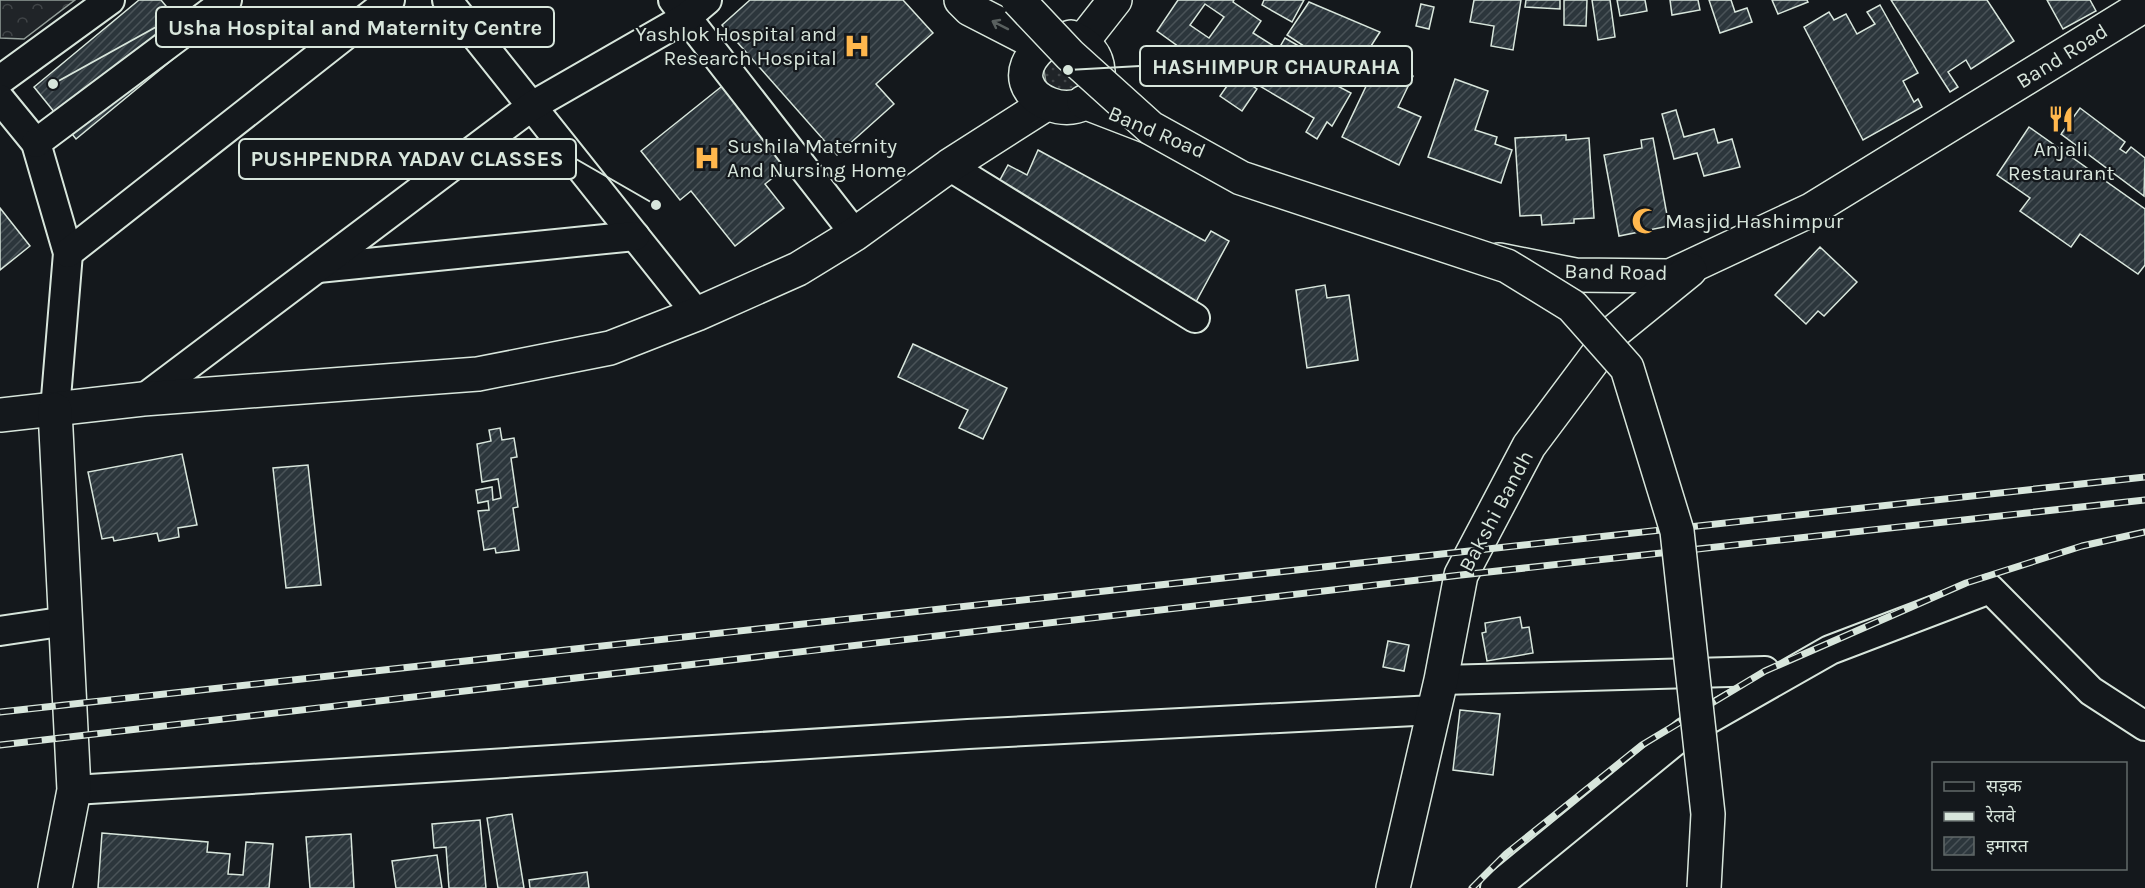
<svg xmlns="http://www.w3.org/2000/svg" width="2145" height="888" viewBox="0 0 2145 888" font-family="Karla,'Noto Sans Devanagari',sans-serif">
<defs>
<pattern id="grass-dots" width="8" height="8" patternUnits="userSpaceOnUse" patternTransform="scale(1.5)"><rect width="8" height="8" fill="#202428"/><path d="M2 2h.1M6 6h.1" fill="none" stroke="#404447" stroke-width="1.8" stroke-linecap="round"/></pattern>
<pattern id="park-crowns" width="20" height="18" patternUnits="userSpaceOnUse" patternTransform="scale(1.5)"><rect width="20" height="18" fill="#202428"/><path d="M2 6a3 3 0 1 1 6 0M12 15a3 3 0 1 1 6 0" fill="none" stroke="#404447"/></pattern>
<pattern id="building-hatch" width="6" height="6" patternUnits="userSpaceOnUse" patternTransform="scale(1.5)"><rect width="6" height="6" fill="#2c363c"/><path d="M-1 1l2-2M0 6l6-6M5 7l2-2" fill="none" stroke="#4a5358"/></pattern>
</defs>
<rect width="100%" height="100%" fill="#14181c"/>
<polygon fill="url(#grass-dots)" stroke="#939e99" stroke-width="1.5" points="1072,50 1079,87 1072,91 1058,91 1046,83 1043,63"/>
<polygon fill="url(#park-crowns)" stroke="#939e99" stroke-width="1.5" points="0,0 75,0 24,39 0,38"/>
<g fill="url(#building-hatch)" stroke="#d8e6dc" stroke-width="1.5" fill-rule="evenodd">
<polygon points="139,0 161,0 195,41 76,139 34,87"/>
<polygon points="750,0 903,0 933,33 876,84 894,104 837,155 722,25"/>
<path d="M1178,0H1234L1233,2L1261,21L1253,33L1274,46L1248,83L1257,89L1242,111L1220,96L1229,83L1157,31ZM1205,4L1224,17L1209,38L1190,25Z"/>
<polygon points="1264,0 1304,0 1292,22 1262,5"/>
<polygon points="1474,0 1521,0 1513,50 1491,46 1494,26 1470,22"/>
<polygon points="1526,0 1560,0 1560,9 1525,7"/>
<polygon points="1564,0 1587,0 1586,26 1564,25"/>
<polygon points="1592,0 1610,0 1615,37 1598,40"/>
<polygon points="1617,0 1645,0 1647,11 1620,16"/>
<polygon points="1670,0 1698,0 1700,10 1672,15"/>
<polygon points="1709,0 1731,0 1735,12 1747,8 1752,22 1720,33"/>
<polygon points="1772,0 1807,0 1808,2 1778,14"/>
<polygon points="1891,0 1987,0 2014,41 1971,69 1966,60 1948,72 1958,87 1950,92"/>
<polygon points="2047,0 2090,0 2096,11 2063,29"/>
<polygon points="1309,2 1380,32 1351,77 1287,35"/>
<polygon points="1421,4 1434,7 1429,29 1416,26"/>
<polygon points="1880,5 1918,73 1903,81 1914,102 1918,99 1922,107 1863,140 1804,27 1829,12 1834,20 1846,14 1857,34 1875,24 1867,12"/>
<polygon points="1285,38 1338,69 1330,82 1351,93 1332,126 1327,122 1317,139 1306,132 1314,118 1258,85"/>
<polygon points="1379,59 1413,76 1398,107 1421,117 1399,165 1342,137"/>
<polygon points="731,79 794,161 765,184 784,208 735,246 691,191 680,200 641,151"/>
<polygon points="1455,79 1488,91 1475,130 1497,137 1495,144 1512,150 1501,183 1428,157"/>
<polygon points="2080,108 2125,142 2120,149 2126,153 2131,147 2145,158 2144,196 2061,134"/>
<polygon points="1676,110 1684,137 1714,129 1718,143 1732,139 1740,167 1704,176 1697,153 1674,159 1662,114"/>
<polygon points="2029,127 2145,209 2145,265 2138,274 2080,234 2071,247 2020,211 2030,198 1997,175"/>
<polygon points="1566,135 1566,140 1589,138 1594,218 1574,219 1574,223 1542,225 1541,215 1520,216 1515,138"/>
<polygon points="1653,138 1669,226 1619,236 1604,155 1642,148 1641,140"/>
<polygon points="1038,150 1205,241 1211,231 1229,241 1191,311 989,200 1008,165 1027,175"/>
<polygon points="0,208 30,246 0,270"/>
<polygon points="1820,247 1857,282 1824,316 1818,311 1806,324 1775,295"/>
<polygon points="1325,285 1327,298 1349,295 1358,360 1307,368 1296,290"/>
<polygon points="913,344 1007,388 983,439 959,428 968,410 898,377"/>
<polygon points="500,428 502,440 514,438 517,457 511,458 518,507 513,508 519,550 496,553 495,548 484,550 478,511 489,510 488,501 478,503 476,490 492,487 493,500 501,498 498,479 482,482 477,444 491,441 489,430"/>
<polygon points="182,454 197,525 178,528 179,537 159,541 157,533 114,541 113,537 102,539 88,472"/>
<polygon points="308,465 321,585 286,588 273,468"/>
<polygon points="1520,617 1522,628 1529,627 1533,653 1487,661 1482,633 1486,632 1485,623"/>
<polygon points="1388,641 1409,645 1404,671 1383,667"/>
<polygon points="1460,710 1500,714 1493,775 1453,770"/>
<polygon points="512,814 524,888 498,888 487,818"/>
<polygon points="480,820 486,888 449,888 446,847 434,848 432,824"/>
<polygon points="102,833 208,842 207,852 230,854 228,874 243,875 246,842 273,844 269,888 98,888"/>
<polygon points="351,834 354,888 310,888 306,837"/>
<polygon points="437,855 442,888 396,888 392,861"/>
<polygon points="587,872 589,888 530,888 529,880"/>
</g>
<g fill="none" stroke-linecap="round" stroke-linejoin="round">
<g stroke="#d8e6dc" stroke-width="32">
<g id="minor">
<polyline points="447,0 697,314"/>
<polyline points="673,0 855,234"/>
<polyline points="0,80 110,0"/>
<polyline points="0,99 36,143 68,253 55,410"/>
<polyline points="36,143 227,0"/>
<polyline points="949,166 1195,318"/>
<polyline points="68,253 390,0"/>
<polyline points="318,268 635,236"/>
<polyline points="143,399 532,106 687,17 707,0"/>
<polyline points="0,631 67,621"/>
<polyline points="1441,680 1765,671"/>
<polyline points="74,790 968,734 1434,710"/>
<polyline points="1495,888 1686,732 1830,650 1990,589 2091,691 2145,726"/>
</g>
</g>
<g stroke="#d8e6dc" stroke-width="36">
<g id="tertiary">
<polyline points="1082,42 1115,0"/>
<polyline points="0,415 143,399 478,374 610,348 697,314 798,269 855,234 949,166 1046,104"/>
<polyline points="55,888 74,790 55,410"/>
</g>
</g>
<g stroke="#d8e6dc" stroke-width="36">
<g id="secondary">
<path d="M961,0L970,9L1042,46L1071,37C1086,44 1097,53 1098,71C1103,140 983,99 1042,46"/>
<polyline points="1084,102 1149,127"/>
<polyline points="1499,260 1575,275 1670,276 1811,210 2145,5"/>
<polyline points="1393,888 1441,680 1461,575 1529,446 1615,331 1690,270"/>
</g>
</g>
<use href="#minor" stroke="#14181c" stroke-width="28"/>
<use href="#tertiary" stroke="#14181c" stroke-width="33"/>
<use href="#secondary" stroke="#14181c" stroke-width="33"/>
<g stroke="#d8e6dc" stroke-width="7">
<g id="rail">
<polyline points="0,712 2145,477"/>
<polyline points="0,745 1461,575 2145,500"/>
<polyline points="1472,888 1506,854 1642,745 1765,671 1966,583 2082,546 2145,532"/>
</g>
</g>
<use href="#rail" stroke="#14181c" stroke-width="4.5" stroke-dasharray="14" stroke-linecap="butt"/>
<g stroke="#d8e6dc" stroke-width="36" stroke-linecap="butt">
<polyline id="secondary-bridge" points="1018,0 1070,55 1151,128 1241,178 1507,266 1572,306 1627,368 1677,531 1708,814 1704,888"/>
</g>
<use href="#secondary-bridge" stroke="#14181c" stroke-width="33"/>
</g>
<defs><path id="oneway-shaft" d="M-6 0H5M1.5-3L5.5 0L1.5 3" fill="none" stroke-width="1.6" stroke-linecap="round" stroke-linejoin="round" transform="scale(1.5)"/></defs>
<use stroke="#59605f" href="#oneway-shaft" transform="translate(1000 25) rotate(-153)"/>
<defs>
<g id="hospital-bare" transform="scale(2.07)"><path d="M-5-5h3v3.5h4V-5h3V5h-3V1.5h-4V5h-3Z" fill="#ffb74d" stroke="#14181c" stroke-width="2.5" paint-order="stroke"/></g>
<g id="restaurant-bare" transform="scale(2.07)"><path d="M-5-6h1v4h1v-4h1v4h1v-4h1v5L-1.5 .5V6h-2V.5L-5-1ZM5-6V6H3V1.5H1.5Q1.5-4 5-6Z" fill="#ffb74d" stroke="#14181c" stroke-width="2.5" paint-order="stroke"/></g>
<g id="mosque-bare" transform="scale(2.07)"><path d="M3.5-4.9A6 6 0 1 0 3.5 4.9A5 5 0 1 1 3.5-4.9Z" fill="#ffb74d" stroke="#14181c" stroke-width="2.5" paint-order="stroke"/></g>
</defs>
<g fill-rule="evenodd">
<use href="#hospital-bare" x="857" y="46"/>
<use href="#restaurant-bare" x="2061" y="119"/>
<use href="#hospital-bare" x="707" y="158"/>
<use href="#mosque-bare" x="1645" y="221"/>
</g>
<g text-anchor="middle" dominant-baseline="central" stroke-width="4.5" stroke-linejoin="round" paint-order="stroke">
<g font-size="21" fill="#d8e6dc" stroke="#14181c" text-anchor="start">
<text x="837" y="34" text-anchor="end">Yashlok Hospital and<tspan x="837" dy="24">Research Hospital</tspan></text>
<text x="727" y="146">Sushila Maternity<tspan x="727" dy="24">And Nursing Home</tspan></text>
<text x="2061" y="149" text-anchor="middle">Anjali<tspan x="2061" dy="24">Restaurant</tspan></text>
<text x="1665" y="221">Masjid Hashimpur</text>
</g>
<g font-size="21" fill="#d8e6dc" stroke="#14181c">
<text transform="translate(2062 56) rotate(-32)">Band Road</text>
<text transform="translate(1157 132) rotate(23)">Band Road</text>
<text transform="translate(1616 272) rotate(1)">Band Road</text>
<text transform="translate(1496 511) rotate(-62)">Bakshi Bandh</text>
</g>
</g>
<path fill="none" stroke="#d8e6dc" stroke-width="2" d="M53 84L156 27M1068 70L1140 66M656 205L576 159"/>
<g fill="#d8e6dc" stroke="#14181c" stroke-width="2">
<circle cx="53" cy="84" r="6"/>
<circle cx="1068" cy="70" r="6"/>
<circle cx="656" cy="205" r="6"/>
</g>
<g fill="#14181c" stroke="#d8e6dc" stroke-width="2">
<rect x="156" y="7" width="398" height="40" rx="6"/>
<rect x="1140" y="46" width="272" height="40" rx="6"/>
<rect x="239" y="139" width="337" height="40" rx="6"/>
</g>
<g font-size="22" text-anchor="middle" font-weight="bold" fill="#d8e6dc">
<text x="355" y="35">Usha Hospital and Maternity Centre</text>
<text x="1276" y="74">HASHIMPUR CHAURAHA</text>
<text x="407" y="166">PUSHPENDRA YADAV CLASSES</text>
</g>
<rect x="1932" y="762" width="195" height="108" fill="#14181c" stroke="#626a69" stroke-width="1.5"/>
<rect x="1944" y="782" width="30" height="9" fill="#14181c" stroke="#626a69" stroke-width="1.5"/>
<text x="1986" y="792" font-size="18" fill="#d8e6dc">सड़क</text>
<rect x="1944" y="812" width="30" height="9" fill="#d8e6dc" stroke="#626a69" stroke-width="1.5"/>
<text x="1986" y="822" font-size="18" fill="#d8e6dc">रेलवे</text>
<rect x="1944" y="837" width="30" height="18" fill="url(#building-hatch)" stroke="#626a69" stroke-width="1.5"/>
<text x="1986" y="852" font-size="18" fill="#d8e6dc">इमारत</text>
</svg>
